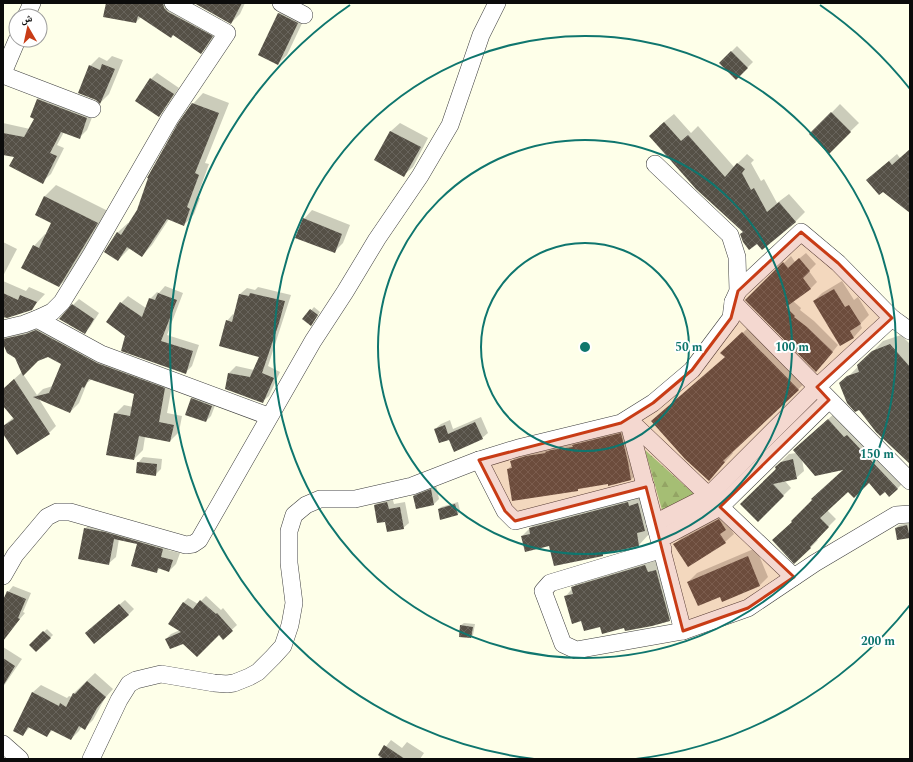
<svg xmlns="http://www.w3.org/2000/svg" width="913" height="762" viewBox="0 0 913 762" font-family="Spectral,'Noto Naskh Arabic',serif">
<defs>
<pattern id="forest-firs" width="22" height="20" patternUnits="userSpaceOnUse"><rect width="22" height="20" fill="#9ddf8d"/><path d="M5 1l3.5 6h-7zM16 11l3.5 6h-7z" fill="#86be78"/></pattern>
<pattern id="building-cross-hatch" width="8" height="8" patternUnits="userSpaceOnUse"><rect width="8" height="8" fill="#555046"/><path d="M0 0l8 8M0 8l8-8" fill="none" stroke="#68645c"/></pattern>
</defs>
<rect width="100%" height="100%" fill="#feffe9"/>
<polygon fill="url(#forest-firs)" points="645,450 694,494 662,510"/>
<g fill="#0003" fill-rule="evenodd">
<polygon points="107,3 177,3 221,27 210,44 201,53 173,34 141,17 136,22"/>
<polygon points="196,3 245,3 240,14 231,23"/>
<polygon points="287,5 306,15 287,55 278,64 259,55 279,13"/>
<polygon points="737,46 753,62 736,79 720,63"/>
<polygon points="112,56 123,60 109,94 100,103 90,66 99,57 107,61"/>
<polygon points="157,73 179,88 164,110 159,116 136,101 151,79"/>
<polygon points="46,91 95,110 87,130 79,138 64,132 57,145 64,148 51,174 42,182 15,156 3,154 3,123 30,129 35,118 31,117 37,99"/>
<polygon points="203,93 229,103 205,163 209,164 197,197 200,198 194,214 184,225 169,219 152,245 142,256 130,248 118,260 117,233 128,223 129,224 138,211 193,104"/>
<polygon points="840,104 859,123 829,152 811,134"/>
<polygon points="674,114 691,133 698,126 734,167 747,154 754,160 751,163 761,181 764,179 777,203 789,194 805,212 795,222 745,231 659,126"/>
<polygon points="400,123 428,138 413,167 404,175 375,160 391,131"/>
<polygon points="910,150 910,212 875,173 897,154 900,158"/>
<polygon points="56,185 108,211 71,275 59,286 34,246 45,234 46,235 53,223 36,214 45,196"/>
<polygon points="312,210 350,225 343,243 334,252 304,219"/>
<polygon points="3,242 17,249 3,276"/>
<polygon points="806,253 816,264 809,271 817,282 810,289 793,301 801,308 800,310 814,321 838,345 823,364 747,300 791,256 795,262"/>
<polygon points="3,281 26,291 29,287 45,294 31,309 3,315"/>
<polygon points="842,281 854,300 858,297 869,315 860,324 862,328 854,337 841,345 814,301 822,293"/>
<polygon points="165,286 183,293 167,335 199,345 192,366 185,373 126,335 121,303 128,296 146,308 150,299 157,292 159,293"/>
<polygon points="258,287 291,295 268,366 280,372 269,396 262,402 226,389 229,373 236,366 254,370 260,356 227,321 233,314 235,315 240,294 247,288 255,290"/>
<polygon points="79,299 99,313 90,327 84,332 73,305"/>
<polygon points="314,307 320,312 313,322 304,319"/>
<path d="M46,322L173,380L167,413L182,416L179,432L170,441L145,437L143,450L134,459L115,414L124,405L133,407L135,393L92,379L87,383L79,403L70,412L39,399L56,426L49,433L3,432V426L14,417L3,404V389L22,372L16,357L3,342V339L11,331ZM48,355L62,364L53,386L43,389L37,395L23,374L38,360Z"/>
<polygon points="752,324 807,381 732,452 733,453 717,471 726,356 722,353"/>
<polygon points="901,335 909,343 910,346 910,458 841,384 883,341"/>
<polygon points="197,393 217,400 211,416 206,421 192,399"/>
<polygon points="836,412 905,481 897,489 885,490 869,482 848,491 827,510 836,519 816,539 818,540 810,548 793,521 845,469 802,459 804,471 796,478 785,481 791,488 758,520 776,467 789,454 797,453 794,450"/>
<polygon points="481,417 488,433 482,438 449,439 435,429 441,424 450,420 453,429"/>
<polygon points="632,422 642,468 631,480 609,485 609,483 580,488 577,490 508,469 512,465 512,461 523,450"/>
<polygon points="143,457 162,459 161,469 155,475 138,463"/>
<polygon points="436,485 439,499 434,504 414,496 420,491"/>
<polygon points="650,493 650,533 639,545 569,562 550,545 522,536 541,517"/>
<polygon points="392,497 394,504 405,502 409,523 403,528 386,521 375,505 380,500"/>
<polygon points="458,502 460,511 458,514 439,509 441,507"/>
<polygon points="728,511 729,526 734,534 725,542 675,544 683,536"/>
<polygon points="92,521 170,542 168,550 180,553 176,564 169,571 160,568 157,571 138,543 119,539 116,557 108,564 85,529"/>
<polygon points="910,523 909,537 896,528 899,525"/>
<polygon points="756,548 768,577 760,585 723,601 721,596 688,582 697,573"/>
<polygon points="657,554 681,609 669,620 624,626 601,625 582,620 565,597 583,576"/>
<polygon points="13,586 31,593 23,612 25,613 7,634 3,631 3,601 8,592"/>
<polygon points="206,596 221,610 223,608 237,625 223,638 219,634 184,642 166,639 171,634 180,630 183,603 188,598 198,604"/>
<polygon points="125,600 134,609 128,615 92,628"/>
<polygon points="464,623 475,624 473,635 471,637 461,625"/>
<polygon points="47,629 53,635 36,651 30,645"/>
<polygon points="3,647 22,659 3,687"/>
<polygon points="95,673 113,689 105,698 93,720 85,728 82,726 79,731 71,739 53,730 47,735 30,727 23,735 32,693 41,685 67,698 69,696 72,697 74,693"/>
<polygon points="391,740 402,748 407,742 424,753 420,759 379,759 380,754"/>
</g>
<g fill="url(#building-cross-hatch)">
<polygon points="106,3 163,3 164,8 168,12 213,36 201,54 173,35 171,38 138,16 136,23 103,17"/>
<polygon points="194,3 242,3 231,24"/>
<polygon points="278,13 298,23 278,65 258,55"/>
<polygon points="731,51 748,68 736,80 719,63"/>
<polygon points="102,64 115,69 100,104 96,100 78,93 89,65 100,70"/>
<polygon points="150,78 174,94 159,117 135,101"/>
<polygon points="37,99 87,118 80,139 61,132 50,153 57,156 43,184 9,166 14,157 3,155 3,133 24,137 34,119 30,117"/>
<polygon points="192,103 219,113 195,173 199,175 187,207 190,209 184,226 167,219 142,257 127,247 118,261 104,252 117,232 121,235 137,210 148,178 147,178 178,123"/>
<polygon points="831,112 851,132 829,154 809,134"/>
<polygon points="664,122 681,141 688,135 725,177 737,163 745,169 742,173 751,190 754,188 767,212 779,202 796,222 762,250 757,244 749,250 743,242 740,234 743,232 696,189 649,136"/>
<polygon points="390,131 421,147 404,177 374,160"/>
<polygon points="910,149 910,213 883,192 879,195 866,180 889,161 892,165"/>
<polygon points="44,196 98,223 59,287 21,268 33,245 39,248 51,223 35,215"/>
<polygon points="303,218 342,234 335,253 295,238"/>
<polygon points="799,258 810,271 803,278 811,289 786,307 795,316 794,317 807,327 833,352 816,372 745,300 783,262 788,268"/>
<polygon points="834,289 845,307 849,305 861,324 850,331 854,338 840,346 813,301"/>
<polygon points="3,293 18,300 20,295 37,302 32,310 7,318 3,317"/>
<polygon points="158,293 177,300 161,341 193,351 186,374 121,351 125,336 106,322 120,302 142,317 149,298 155,300"/>
<polygon points="250,293 285,301 279,323 262,373 274,378 263,403 225,389 228,373 250,377 259,357 219,346 226,320 232,322 239,294 249,296"/>
<polygon points="72,304 94,319 85,334 59,319"/>
<polygon points="310,309 318,315 311,326 302,319"/>
<polygon points="36,330 97,363 165,388 159,422 174,425 170,442 139,436 134,460 106,455 114,413 130,416 134,394 89,379 84,388 82,387 70,413 33,397 49,393 61,364 48,357 38,361 23,376 15,358 7,353 3,344 3,339 26,334"/>
<polygon points="742,332 799,390 723,461 725,462 709,481 685,459 651,421 725,357 720,353"/>
<polygon points="890,344 910,367 910,464 876,432 859,410 855,412 847,403 839,383 847,376 859,372 857,365 872,351"/>
<polygon points="14,379 50,434 17,455 3,434 3,426 14,419 3,406 3,389"/>
<polygon points="191,398 212,406 206,422 185,415"/>
<polygon points="828,419 844,437 847,435 898,489 889,497 885,492 880,496 869,483 854,498 848,492 820,518 829,527 810,547 811,548 794,564 772,540 792,522 791,521 812,500 811,499 843,470 815,476 793,450"/>
<polygon points="475,422 483,439 454,452 449,440 439,443 434,429 445,425 448,434"/>
<polygon points="621,433 628,462 631,480 608,486 608,484 578,489 578,491 512,501 507,469 512,468 510,461 526,456 546,453 545,452 551,450 573,447 572,445"/>
<polygon points="793,459 797,479 773,484 784,496 758,522 740,504 776,469 775,467 781,462"/>
<polygon points="137,462 157,464 156,476 136,473"/>
<polygon points="431,489 434,505 416,509 413,496"/>
<polygon points="387,502 389,509 400,507 404,529 387,532 385,522 377,523 374,505"/>
<polygon points="628,502 629,506 638,503 645,531 637,533 639,546 603,554 603,556 554,566 549,546 525,552 521,536 530,534 529,528"/>
<polygon points="455,504 458,515 440,520 438,509"/>
<polygon points="719,519 726,530 720,534 726,543 688,567 673,544"/>
<polygon points="907,525 910,538 897,540 895,528"/>
<polygon points="84,528 105,532 163,549 161,557 173,560 169,572 158,568 157,573 131,566 137,544 114,539 109,565 78,559"/>
<polygon points="748,556 760,586 722,602 720,597 698,606 687,582"/>
<polygon points="645,565 648,572 656,570 670,621 652,626 625,631 624,628 602,634 600,627 584,631 581,621 572,624 564,596 573,594 571,587"/>
<polygon points="7,591 26,599 18,618 20,619 3,641 3,600"/>
<polygon points="200,600 216,614 217,613 233,631 223,640 219,635 197,657 183,644 170,649 165,639 181,632 168,624 183,602 193,609"/>
<polygon points="119,604 129,615 94,644 85,633"/>
<polygon points="460,625 473,627 471,638 459,637"/>
<polygon points="43,631 51,638 36,652 29,645"/>
<polygon points="3,658 15,666 3,686"/>
<polygon points="87,681 106,697 97,708 85,730 79,726 71,740 51,730 47,737 28,727 23,736 13,731 32,692 59,706 60,703 66,707 73,693 75,694"/>
<polygon points="384,745 405,759 384,759 378,755"/>
</g>
<g fill="none" stroke-linecap="round" stroke-linejoin="round">
<g stroke="#3e3e3e" stroke-width="18">
<g id="minor">
<polyline points="281,3 304,15"/>
<polyline points="26,16 32,3"/>
<polyline points="3,73 17,40"/>
<polyline points="3,75 92,109"/>
<polyline points="738,291 801,232 838,263 892,318 910,331"/>
<polyline points="733,302 910,481"/>
<polyline points="37,319 101,354 268,416"/>
<polyline points="3,329 24,324 37,319 52,312 62,302 91,255 170,118 227,33 173,3"/>
<polyline points="628,419 794,577"/>
<polyline points="628,420 683,631"/>
<polyline points="479,460 505,511 515,521 646,487"/>
<polyline points="655,523 708,496 817,387 892,318"/>
<polyline points="660,539 720,507 829,400"/>
<polyline points="663,549 550,583 543,591 563,644 576,650 683,631 748,608 815,563 896,515 910,514"/>
<polyline points="3,576 15,555 47,517 57,512 70,512 186,545 193,544 199,540 313,341 345,292 377,239 420,176 450,125 481,35 497,3"/>
<polyline points="3,744 20,759"/>
<polyline points="91,759 119,700 129,684 136,680 161,674 214,683 227,684 234,683 249,677 258,672 273,657 283,646 290,625 294,603 289,563 289,531 294,515 306,505 320,499 355,499 412,486 479,460 518,448 621,423 653,403 692,370 731,318 733,302 738,291 737,257 730,235 655,164"/>
</g>
</g>
<use href="#minor" stroke="#fff" stroke-width="17"/>
</g>
<path fill="#c83c16" fill-opacity="0.2" stroke="#c83c16" stroke-width="3" stroke-linejoin="round" d="M801,232L838,263L892,318L817,387L829,400L720,507L794,577L748,608L683,631L646,487L515,521L505,511L479,460L621,423L653,403L692,370L731,318L738,291Z"/>
<g fill="none" stroke="#0f766e" stroke-width="2">
<circle cx="585" cy="347" r="104"/>
<circle cx="585" cy="347" r="207"/>
<circle cx="585" cy="347" r="311"/>
<path d="M910 605A415 415 0 0 1 636 759M534 759A415 415 0 0 1 350 5M820 5A415 415 0 0 1 910 89"/>
</g>
<circle cx="585" cy="347" r="6" fill="#0f766e" stroke="#fff" stroke-width="2"/>
<g font-size="12" text-anchor="middle" font-weight="bold" fill="#0f766e" stroke="#fff" stroke-width="4" stroke-linejoin="round" paint-order="stroke">
<text x="689" y="351">50 m</text>
<text x="792" y="351">100 m</text>
<text x="877" y="458">150 m</text>
<text x="878" y="645">200 m</text>
</g>
<rect width="913" height="762" fill="none" stroke="#0b0b0b" stroke-width="8"/>
<g transform="translate(28 28) rotate(351)"><circle r="19" fill="#ffffff" stroke="#9d9d9d"/>
<path d="M0-3L7 15L0 10L-7 15Z" fill="#c83c16"/>
<text y="-6" font-size="11" font-weight="bold" text-anchor="middle" fill="#0b0b0b">ش</text>
</g>
</svg>
